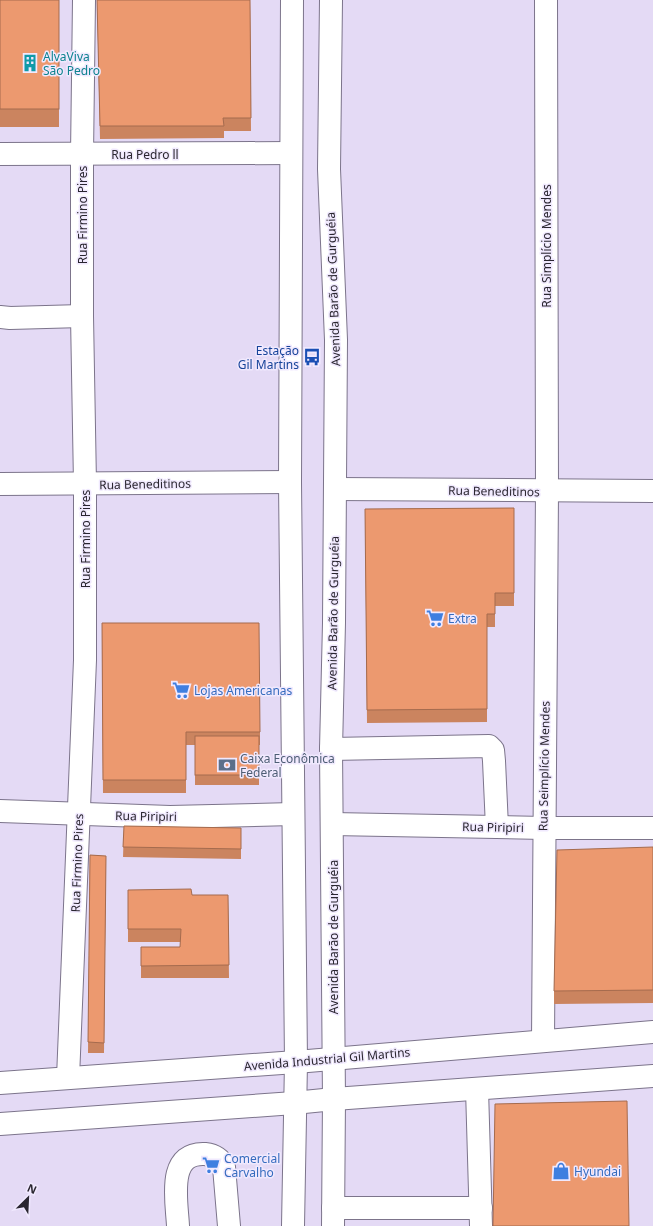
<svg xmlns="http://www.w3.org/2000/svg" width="653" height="1226" viewBox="0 0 653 1226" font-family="'Noto Sans',sans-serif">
<rect width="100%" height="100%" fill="#e4daf5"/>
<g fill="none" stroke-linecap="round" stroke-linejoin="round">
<g stroke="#7c748b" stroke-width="24">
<g id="minor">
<polyline points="0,154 291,153"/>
<polyline points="0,317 10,318 82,316"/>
<polyline points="0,484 290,482"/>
<polyline points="335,489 653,491"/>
<polyline points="331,749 489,746 493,750 494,761 497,827"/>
<polyline points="0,811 170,817 293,814"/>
<polyline points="332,824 544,828 653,828"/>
<polyline points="543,1041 547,491 546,0"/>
<polyline points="68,1078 85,660 85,484 82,316 82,155 84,0"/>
<polyline points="477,1089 481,1226"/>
<polyline points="333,1208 481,1208"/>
<path d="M178,1226C177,1202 166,1152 205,1154C214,1155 220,1158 224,1167L229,1226"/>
</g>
</g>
<g stroke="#7c748b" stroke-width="24">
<g id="major">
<polyline points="292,0 290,482 296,1062 293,1226"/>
<polyline points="331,0 329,169 336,340 334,623 331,749 334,1099 333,1226"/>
<polyline points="0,1083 296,1062 653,1032"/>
<polyline points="0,1124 294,1103 334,1099 653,1076"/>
</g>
</g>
<use href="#minor" stroke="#fff" stroke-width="22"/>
<use href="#major" stroke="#fff" stroke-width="22"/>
</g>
<g fill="#cb845f">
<rect x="0" y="0" width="59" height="127"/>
<polygon points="97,0 250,0 251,131 224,131 224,138 100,139"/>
<polygon points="514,508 514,606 495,606 495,627 487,627 487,722 367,723 365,509"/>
<polygon points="102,623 260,732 260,745 259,745 259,785 195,785 195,745 186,745 186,793 103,793"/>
<polygon points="124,826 241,828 241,859 123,857"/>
<polygon points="653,847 653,1003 554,1004 554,991"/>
<polygon points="90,855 106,856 104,1053 88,1053"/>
<polygon points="128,890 192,895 228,895 229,978 141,978 141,947 180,947 181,942 128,942"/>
</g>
<g fill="#ec996f" stroke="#a56b4e">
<rect x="0" y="0" width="59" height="109"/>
<polygon points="97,0 250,0 251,118 223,118 224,126 100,126"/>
<polygon points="514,508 514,593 495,593 495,614 487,614 487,709 367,710 365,509"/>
<polygon points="102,623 259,623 260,732 186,732 186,780 103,780"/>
<rect x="195" y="736" width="64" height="39"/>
<polygon points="124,826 241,828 241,849 123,847"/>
<polygon points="653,847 653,990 554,991 557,850"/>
<polygon points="90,855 106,856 104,1043 88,1042"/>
<polygon points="191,889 192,895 228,895 229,965 141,966 141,947 180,947 181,929 128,929 128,890"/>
<polygon points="627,1101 629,1226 493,1226 495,1104"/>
</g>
<defs>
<g id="building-bare" transform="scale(1.38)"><path d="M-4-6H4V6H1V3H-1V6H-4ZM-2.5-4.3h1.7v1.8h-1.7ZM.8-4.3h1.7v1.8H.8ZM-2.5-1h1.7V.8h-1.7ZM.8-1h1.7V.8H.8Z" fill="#0f9aa8" stroke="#f0e9fe" stroke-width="2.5" paint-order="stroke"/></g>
<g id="bus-bare" transform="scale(1.38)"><path d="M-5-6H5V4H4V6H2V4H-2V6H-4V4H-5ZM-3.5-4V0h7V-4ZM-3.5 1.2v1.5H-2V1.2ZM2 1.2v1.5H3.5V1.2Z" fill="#1a4fb4" stroke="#f0e9fe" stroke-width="2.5" paint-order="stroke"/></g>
<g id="supermarket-bare" transform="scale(1.38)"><path d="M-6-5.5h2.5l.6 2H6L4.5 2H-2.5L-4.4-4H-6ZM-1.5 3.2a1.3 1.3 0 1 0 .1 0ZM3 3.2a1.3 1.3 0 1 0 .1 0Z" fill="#3f7fe0" stroke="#f0e9fe" stroke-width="2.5" paint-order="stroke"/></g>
<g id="bank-bare" transform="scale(1.38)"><path d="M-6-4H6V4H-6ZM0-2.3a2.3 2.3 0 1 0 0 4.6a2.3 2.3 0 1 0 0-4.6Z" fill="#5c6f8a" stroke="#f0e9fe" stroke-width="2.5" paint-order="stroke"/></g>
<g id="shop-bare" transform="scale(1.38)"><path d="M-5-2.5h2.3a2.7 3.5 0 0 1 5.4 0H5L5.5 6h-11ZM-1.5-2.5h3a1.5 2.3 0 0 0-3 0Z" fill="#3f7fe0" stroke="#f0e9fe" stroke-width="2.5" paint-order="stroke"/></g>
</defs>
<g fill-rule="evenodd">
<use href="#building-bare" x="30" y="63"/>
<use href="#bus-bare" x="312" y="357"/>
<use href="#supermarket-bare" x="435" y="618"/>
<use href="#supermarket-bare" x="181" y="690"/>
<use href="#bank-bare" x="227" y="765"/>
<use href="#supermarket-bare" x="211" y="1165"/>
<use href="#shop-bare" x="561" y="1171"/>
</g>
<g text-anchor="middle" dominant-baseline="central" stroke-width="3" stroke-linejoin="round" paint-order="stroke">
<g font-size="12" fill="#0d838f" stroke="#f0e9fe" text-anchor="start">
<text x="43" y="56">AlvaViva<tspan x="43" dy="14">São Pedro</tspan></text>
</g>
<g font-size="12" fill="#2a2630" stroke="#f0e9fe">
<text x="145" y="154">Rua Pedro ll</text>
<text transform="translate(82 215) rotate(-90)">Rua Firmino Pires</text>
<text transform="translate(546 246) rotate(-90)">Rua Simplício Mendes</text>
<text transform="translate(333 289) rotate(-92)">Avenida Barão de Gurguéia</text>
<text transform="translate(145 484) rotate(-1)">Rua Beneditinos</text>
<text transform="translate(494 491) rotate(1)">Rua Beneditinos</text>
<text transform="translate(85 539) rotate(-90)">Rua Firmino Pires</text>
<text transform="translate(333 613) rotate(-89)">Avenida Barão de Gurguéia</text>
<text transform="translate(544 766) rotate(-89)">Rua Seimplício Mendes</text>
<text transform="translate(146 816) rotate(1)">Rua Piripiri</text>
<text transform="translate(493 827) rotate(1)">Rua Piripiri</text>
<text transform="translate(77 863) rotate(-88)">Rua Firmino Pires</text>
<text transform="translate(333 937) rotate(-90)">Avenida Barão de Gurguéia</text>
<text transform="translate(327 1059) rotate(-5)">Avenida Industrial Gil Martins</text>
</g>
<g font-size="12" fill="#164399" stroke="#f0e9fe" text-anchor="end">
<text x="299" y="350">Estação<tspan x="299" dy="14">Gil Martins</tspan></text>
</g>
<g font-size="12" fill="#366cbe" stroke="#f0e9fe" text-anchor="start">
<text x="448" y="618">Extra</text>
<text x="194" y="690">Lojas Americanas</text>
<text x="224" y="1158">Comercial<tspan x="224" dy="14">Carvalho</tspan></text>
<text x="574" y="1171">Hyundai</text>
</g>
<g font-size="12" fill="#4e5e75" stroke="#f0e9fe" text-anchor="start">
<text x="240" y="758">Caixa Econômica<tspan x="240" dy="14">Federal</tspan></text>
</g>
</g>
<g transform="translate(28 1198) rotate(24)" stroke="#f0e9fe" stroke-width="3" paint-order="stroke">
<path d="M0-3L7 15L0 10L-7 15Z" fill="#2a2630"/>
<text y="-6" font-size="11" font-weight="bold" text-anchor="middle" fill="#2a2630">N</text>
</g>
</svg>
